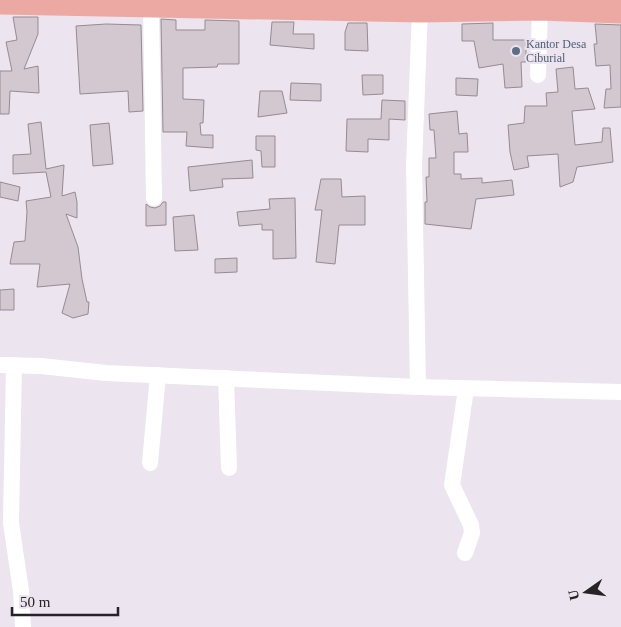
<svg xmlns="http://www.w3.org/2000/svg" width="621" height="627" viewBox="0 0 621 627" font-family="Georgia,serif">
<rect width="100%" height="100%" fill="#ece4ee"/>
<g fill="#d3c8cf" stroke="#958b91">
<polygon points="13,17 38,17 38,34 24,69 38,66 39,93 10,91 9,114 0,114 0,71 12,71 6,42 17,40"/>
<polygon points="161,19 176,20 176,30 205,30 205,20 239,21 239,64 218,64 217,67 183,68 183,99 204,100 203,123 200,123 201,135 213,135 213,148 186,146 187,132 163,132"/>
<polygon points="272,22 294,22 293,34 314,34 314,49 270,45"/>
<polygon points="348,23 367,23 368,51 345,50 345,32"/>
<polygon points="493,23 493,40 526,40 526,62 521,62 522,87 505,88 503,64 479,68 474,41 462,41 462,24"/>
<polygon points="106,24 141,25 143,111 129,112 128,91 80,94 76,26"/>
<polygon points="595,24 621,25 621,107 604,108 606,89 611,89 610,65 596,66 594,44 597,44"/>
<polygon points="573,67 575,89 588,88 595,109 572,111 575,145 602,142 603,128 610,128 613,162 577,167 573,182 560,187 558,154 527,156 529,167 514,170 510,152 508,125 524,123 525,106 547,106 546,93 558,92 556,69"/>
<polygon points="362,75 383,75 383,94 363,95"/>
<polygon points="456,78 478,79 477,96 456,95"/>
<polygon points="291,83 321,84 321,101 290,100"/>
<polygon points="260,91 282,91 287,113 258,117"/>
<polygon points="382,100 405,101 405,120 389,119 389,140 368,139 368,152 346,151 347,119 381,119"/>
<polygon points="457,111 459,134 467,133 468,152 454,152 454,174 461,174 461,179 482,178 482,183 512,180 514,195 476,199 471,229 425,224 425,202 427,202 426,177 429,177 429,158 436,158 434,130 430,130 429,114"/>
<polygon points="41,122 46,169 64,165 62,196 75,192 77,202 77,218 66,214 78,247 82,279 87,302 89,302 88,314 73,318 62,313 70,284 37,287 40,264 10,264 14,242 25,241 27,212 26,201 51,197 46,172 13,174 13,155 31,154 28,124"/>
<polygon points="109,123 113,164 93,166 90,125"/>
<polygon points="256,136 275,136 275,167 262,167 261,151 256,150"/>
<polygon points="252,160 253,178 222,179 223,187 190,191 188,167"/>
<polygon points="321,179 341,179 342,197 365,196 365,225 339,225 335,264 316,262 322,210 315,210"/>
<polygon points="0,182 20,187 18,201 0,197"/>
<polygon points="295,198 296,258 273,259 273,230 262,230 262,224 239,226 237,212 270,209 269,199"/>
<polygon points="163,202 166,202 166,225 146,226 146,204 150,207 155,208 160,206"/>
<polygon points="194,215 198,250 175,251 173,217"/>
<polygon points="237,258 237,272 215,273 215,259"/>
<polygon points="14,289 14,310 0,310 0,290"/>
</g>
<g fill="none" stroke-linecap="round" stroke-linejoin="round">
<g stroke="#fff" stroke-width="16">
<polyline points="151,5 154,198"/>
<polyline points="538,75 540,8"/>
<polyline points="0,365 41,366 106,373 418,387 621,392"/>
<polyline points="14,365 11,523 21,591 23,627"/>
<polyline points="226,378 229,468"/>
<polyline points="418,387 414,166 420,10"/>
<polyline points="150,463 158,375"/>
<polyline points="465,553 472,533 471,525 452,485 466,389"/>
</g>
<polyline stroke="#eca9a3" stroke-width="25" points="0,2 420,10 540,8 621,11"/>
</g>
<circle fill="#5c6f8a" stroke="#ece4ee" stroke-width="2" cx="516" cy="51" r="5"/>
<g text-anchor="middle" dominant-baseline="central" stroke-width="4" stroke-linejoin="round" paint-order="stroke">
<g font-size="12" fill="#4e5e75" stroke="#ece4ee" text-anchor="start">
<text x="526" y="44">Kantor Desa<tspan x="526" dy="14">Ciburial</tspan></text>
</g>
</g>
<g transform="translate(586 592) rotate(256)" stroke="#ece4ee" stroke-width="4" paint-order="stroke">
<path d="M0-4L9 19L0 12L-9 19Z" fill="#262326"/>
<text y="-8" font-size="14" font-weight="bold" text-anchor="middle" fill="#262326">U</text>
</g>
<path d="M12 607v8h106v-8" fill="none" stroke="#262326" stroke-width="2.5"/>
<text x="20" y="607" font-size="15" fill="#262326" stroke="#ece4ee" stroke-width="4" paint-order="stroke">50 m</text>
</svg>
